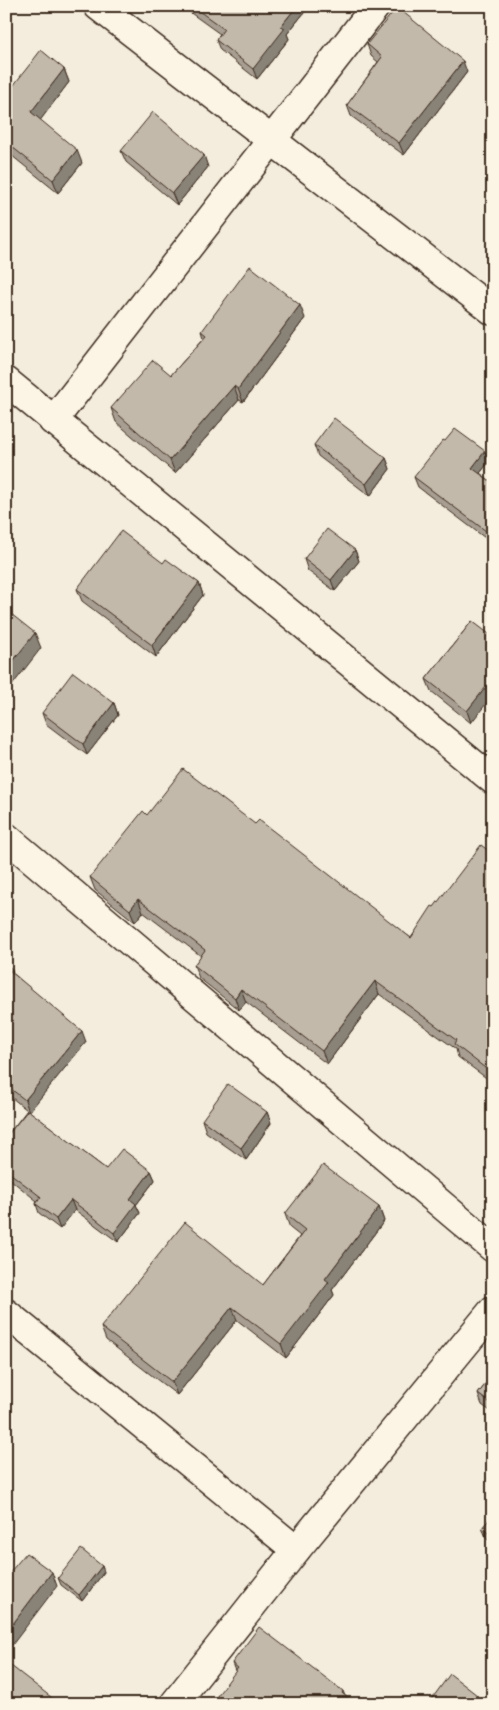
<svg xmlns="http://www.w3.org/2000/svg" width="499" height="1710" viewBox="0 0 499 1710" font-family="Mali,sans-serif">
<rect width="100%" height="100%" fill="#f4eddd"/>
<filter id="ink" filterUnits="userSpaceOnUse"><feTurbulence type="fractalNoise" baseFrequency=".02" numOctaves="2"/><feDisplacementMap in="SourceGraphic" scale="10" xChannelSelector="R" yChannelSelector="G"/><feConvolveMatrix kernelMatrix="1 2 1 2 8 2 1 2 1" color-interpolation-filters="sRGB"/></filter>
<g filter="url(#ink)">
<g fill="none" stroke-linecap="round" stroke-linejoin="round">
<g stroke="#3b2a1e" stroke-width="31">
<g id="street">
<polyline points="98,6 493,311"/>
<polyline points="6,381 493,780"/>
<polyline points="53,421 376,6"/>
<polyline points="6,837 493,1248"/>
<polyline points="6,1313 296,1550"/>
<polyline points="174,1704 296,1550 493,1310"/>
</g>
</g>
<use href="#street" stroke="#fcf5e5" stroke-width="28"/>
</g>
<g fill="#a89f92" stroke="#3b2a1e">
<polygon points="181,6 307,6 308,8 287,34 289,39 257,79 220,50 216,40 220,34"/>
<polygon points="367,44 467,72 404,155 351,116 347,105 378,62 371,56"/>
<polygon points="64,69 69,82 40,120 82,163 58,193 6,151 6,95"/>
<polygon points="121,151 208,167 177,205 126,162"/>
<polygon points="305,318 243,402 239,400 175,473 116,422 111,408 171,375 204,338 202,331"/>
<polygon points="314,445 386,458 390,469 370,496 318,456"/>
<polygon points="489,462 480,473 493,483 493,544 418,487 414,477"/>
<polygon points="355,550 359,561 335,591 308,571 304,559"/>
<polygon points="163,563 199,583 203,595 156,657 82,601 77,589"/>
<polygon points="472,621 471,723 431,691 426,679"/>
<polygon points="114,703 118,715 87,755 46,724 42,713"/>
<polygon points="147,815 255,824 411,938 434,907 493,854 493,1083 458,1057 456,1049 379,994 327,1064 246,1002 239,1010 199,978 194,965 201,956 143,912 135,922 95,890 90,877"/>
<polygon points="6,965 12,969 13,973 86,1042 29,1111 106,1169 151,1171 155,1180 136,1205 140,1213 118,1242 75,1210 60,1229 39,1213 36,1204 37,1201 6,1176 6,1137 27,1110 6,1093"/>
<polygon points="267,1112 271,1123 246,1160 206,1132 202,1120"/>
<polygon points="379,1207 384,1221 332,1290 334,1295 286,1358 237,1320 177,1395 106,1340 101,1327 263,1285 300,1236 290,1228 285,1214"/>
<polygon points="493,1374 493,1413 482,1405 478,1394"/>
<polygon points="493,1515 493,1544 487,1539 482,1528"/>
<polygon points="102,1566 104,1572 82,1601 61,1585 58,1578"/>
<polygon points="232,1663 343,1691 345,1696 235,1671"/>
</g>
<g fill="#888277" stroke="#3b2a1e">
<polygon points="297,6 307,6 308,8 287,34 289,39 257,79 253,69 281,26"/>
<polygon points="463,61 467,72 404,155 399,143"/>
<polygon points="64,69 69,82 36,126 31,112"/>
<polygon points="77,150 82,163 58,193 53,180"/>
<polygon points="204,155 208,167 177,205 172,193"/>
<polygon points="300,305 305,318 243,402 238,389"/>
<polygon points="234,386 239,400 175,473 170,460"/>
<polygon points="485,451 489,462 476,478 472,468"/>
<polygon points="386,458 390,469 370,496 366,484"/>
<polygon points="493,531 493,541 490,534"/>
<polygon points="355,550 359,561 335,591 331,580"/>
<polygon points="199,583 203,595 156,657 152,645"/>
<polygon points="35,633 41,648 7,692 6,689 6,670"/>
<polygon points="493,678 493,695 471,723 467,711"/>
<polygon points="114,703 118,715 87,755 83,744"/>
<polygon points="138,899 143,912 135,922 130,910"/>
<polygon points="375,981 379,994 327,1064 322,1051"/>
<polygon points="241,989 246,1002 239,1010 235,998"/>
<polygon points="82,1031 86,1042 29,1112 25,1100"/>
<polygon points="493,1067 493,1080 489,1071"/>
<polygon points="267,1112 271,1123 246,1160 241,1148"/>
<polygon points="151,1171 155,1180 136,1205 140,1213 118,1242 114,1233 130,1199"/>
<polygon points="71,1200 75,1210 60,1229 56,1219"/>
<polygon points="379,1207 384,1221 332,1290 334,1295 286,1358 281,1344 325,1279"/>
<polygon points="232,1307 237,1320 177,1395 172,1382"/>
<polygon points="102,1566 104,1572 82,1601 79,1595"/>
<polygon points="52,1572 57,1586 6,1653 6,1633"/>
<polygon points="477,1695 480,1704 470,1704"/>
</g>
<g fill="#c3b9aa" stroke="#3b2a1e">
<polygon points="192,6 297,6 281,26 285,28 253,69 216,40 224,29"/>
<polygon points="397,7 463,61 399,143 347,105 382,57 367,44"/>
<polygon points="41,50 64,69 31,112 77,150 53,180 6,142 6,95"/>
<polygon points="153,112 204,155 172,193 121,151"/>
<polygon points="250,266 300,305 238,389 234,386 170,460 111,408 153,360 171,375 207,335 202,331"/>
<polygon points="334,418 386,458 366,484 314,445"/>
<polygon points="455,429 485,451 472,468 493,483 493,531 490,534 414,477 443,440 445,441"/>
<polygon points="327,529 355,550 331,580 304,559"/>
<polygon points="121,531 163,563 166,559 199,583 152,645 77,589"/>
<polygon points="6,610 35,633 6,670"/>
<polygon points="472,621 493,637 493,678 467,711 426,679"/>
<polygon points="73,672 114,703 83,744 42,713"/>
<polygon points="183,769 255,824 259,820 411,938 432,906 434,907 481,845 493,854 493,1067 489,1071 454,1044 456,1040 375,981 322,1051 241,989 235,998 194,965 205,950 138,899 130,910 90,877 143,811 147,815"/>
<polygon points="6,965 12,969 10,971 82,1031 25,1100 6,1085"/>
<polygon points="228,1084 267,1112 241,1148 202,1120"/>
<polygon points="28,1110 106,1169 122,1149 151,1171 130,1199 136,1204 114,1233 71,1200 56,1219 36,1204 41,1197 6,1170 6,1137"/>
<polygon points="323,1165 379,1207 325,1279 329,1282 281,1344 232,1307 172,1382 101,1327 185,1222 263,1285 305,1230 285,1214"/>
<polygon points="493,1374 493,1405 478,1394"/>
<polygon points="493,1515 493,1536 482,1528"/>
<polygon points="81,1549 102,1566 79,1595 58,1578"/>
<polygon points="26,1553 52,1572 6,1633 6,1577"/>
<polygon points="259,1627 343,1691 342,1693 355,1704 211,1704 238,1668 232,1663"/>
<polygon points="6,1662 56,1701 54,1704 6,1704"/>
<polygon points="450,1674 477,1695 470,1704 428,1704"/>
</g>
</g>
<rect width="499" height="1710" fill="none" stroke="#fcf5e5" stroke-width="25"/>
<rect x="12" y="12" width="474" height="1685" fill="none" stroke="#3b2a1e" stroke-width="2" filter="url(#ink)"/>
</svg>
